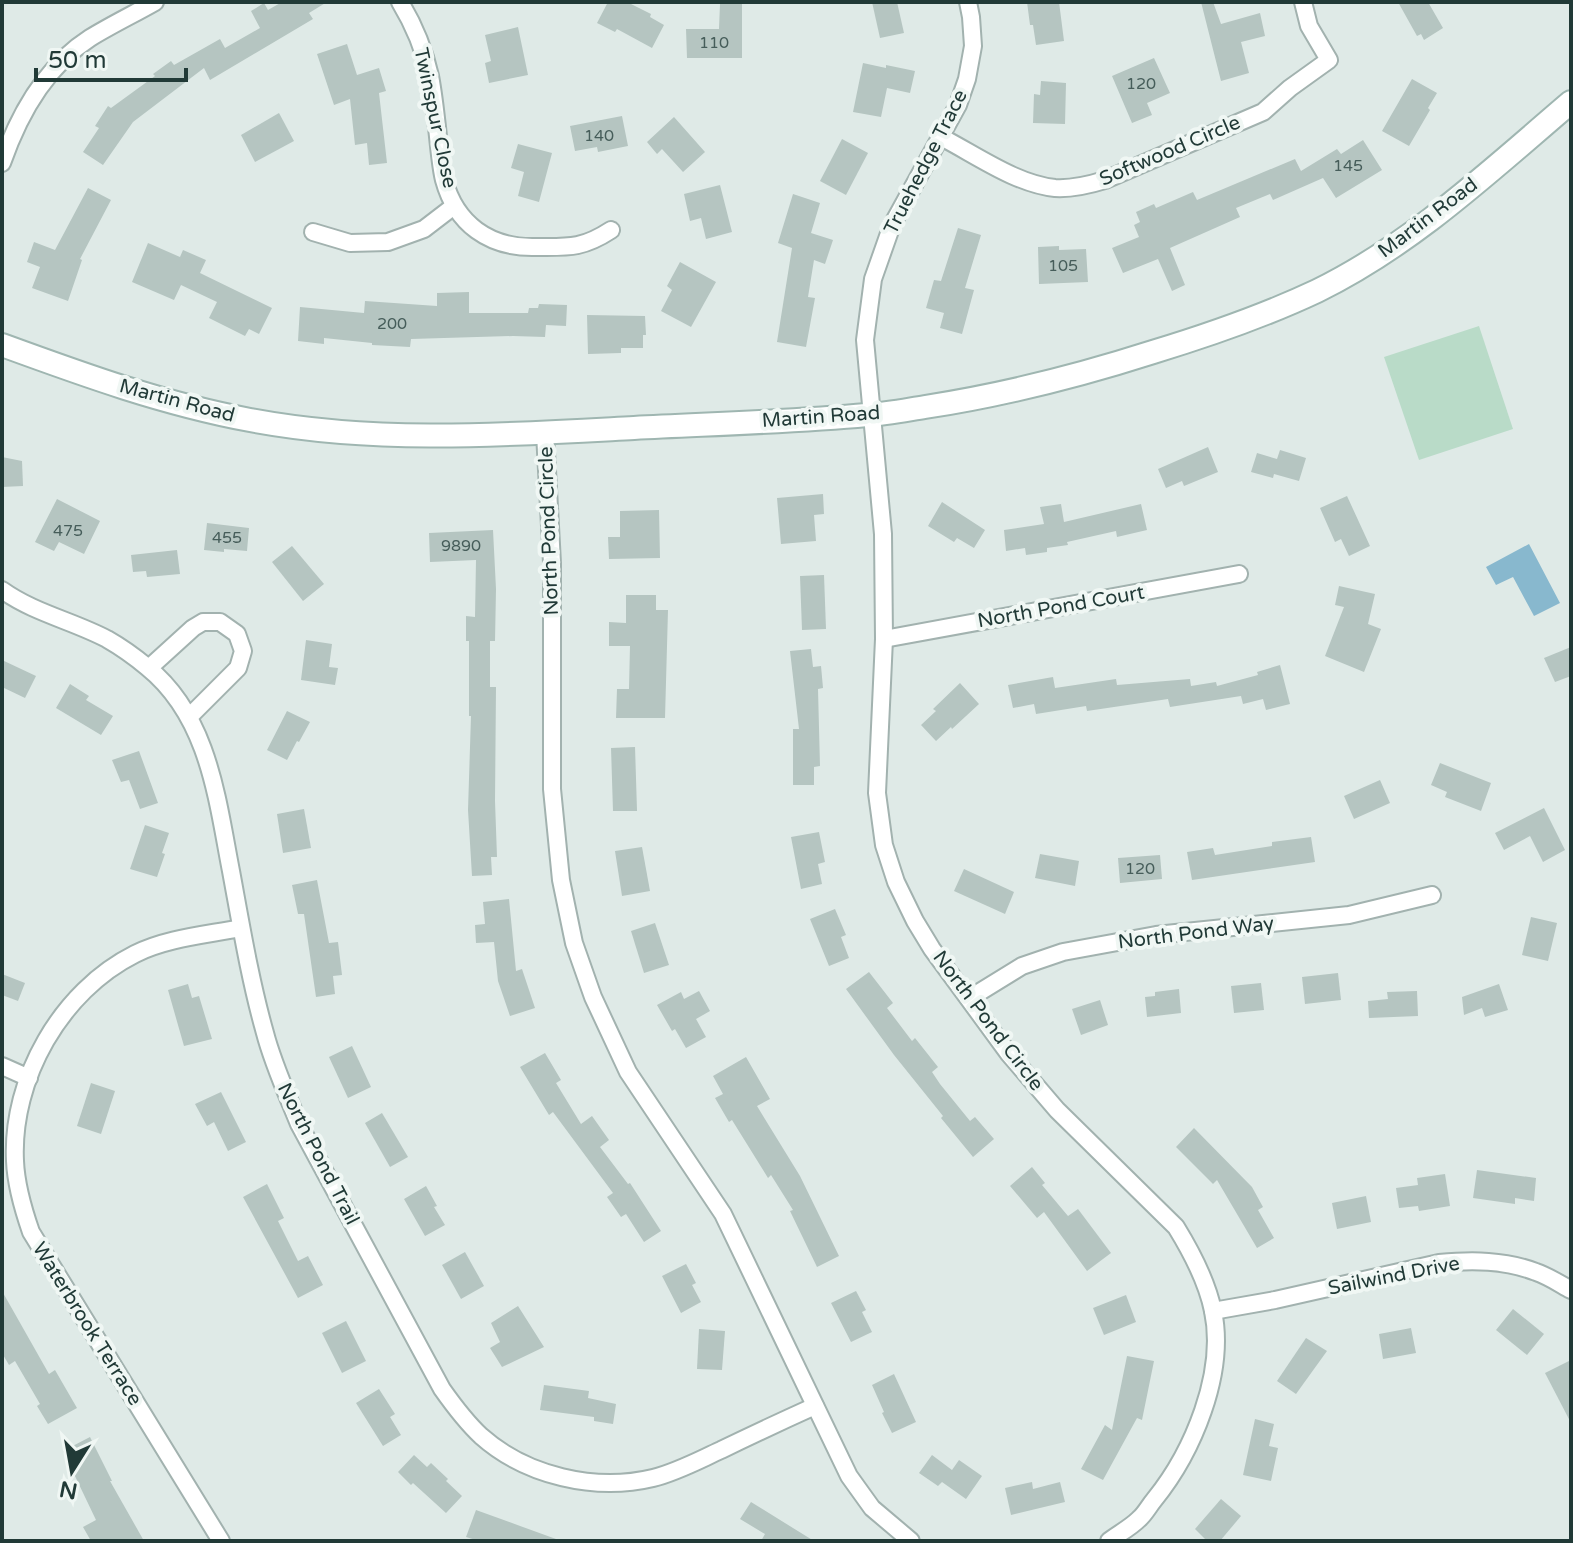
<svg xmlns="http://www.w3.org/2000/svg" width="1573" height="1543" viewBox="0 0 1573 1543" font-family="'Varela Round',sans-serif">
<rect width="100%" height="100%" fill="#dfeae7"/>
<polygon fill="#b9dbc8" points="1479,326 1513,429 1419,460 1384,357"/>
<polygon fill="#88b8ce" points="1529,544 1560,603 1534,616 1513,577 1496,585 1486,567"/>
<g fill="#b5c5c1">
<polygon points="282,2 327,2 309,13 313,19 210,80 204,68 133,122 103,165 83,152 99,128 95,126 108,106 111,108 155,76 153,74 171,61 174,65 220,39 225,48 260,28 251,11 264,3 268,10"/>
<polygon points="608,2 627,2 651,14 650,17 664,25 652,48 617,29 615,32 597,23"/>
<polygon points="872,2 897,2 904,33 880,38"/>
<polygon points="1027,2 1059,2 1064,41 1036,45 1033,25 1030,25"/>
<polygon points="1201,2 1213,2 1221,24 1260,13 1265,36 1241,42 1249,73 1221,81"/>
<polygon points="1398,2 1428,2 1443,28 1424,40 1421,34 1417,36"/>
<polygon points="720,4 742,4 742,58 687,58 686,29 719,29"/>
<polygon points="518,27 528,75 489,83 485,63 491,61 485,35"/>
<polygon points="347,44 357,75 379,68 386,91 379,93 387,163 369,165 367,143 355,145 350,99 334,105 317,54"/>
<polygon points="1154,58 1170,93 1147,103 1152,115 1132,123 1112,76"/>
<polygon points="863,63 886,68 886,65 915,71 910,93 887,88 881,117 853,112"/>
<polygon points="1412,79 1437,93 1428,108 1430,110 1409,146 1382,131"/>
<polygon points="1041,81 1066,83 1065,124 1033,123 1034,94 1040,95"/>
<polygon points="279,113 294,141 255,162 241,135"/>
<polygon points="622,116 628,146 598,152 597,147 575,151 570,126"/>
<polygon points="674,117 705,152 683,172 662,149 657,154 647,142"/>
<polygon points="842,139 868,153 846,195 820,181"/>
<polygon points="1363,140 1382,170 1336,198 1323,178 1273,200 1270,194 1236,208 1240,217 1170,248 1185,285 1172,291 1158,259 1123,273 1112,248 1139,237 1134,225 1140,222 1136,212 1154,204 1156,208 1193,192 1197,200 1295,159 1301,171 1337,149 1341,154"/>
<polygon points="518,144 552,153 539,202 518,196 524,172 511,168"/>
<polygon points="720,185 732,232 706,239 701,218 690,221 684,194"/>
<polygon points="88,188 111,200 80,259 82,260 68,301 32,288 40,267 27,262 34,242 55,250"/>
<polygon points="793,194 820,203 811,233 833,240 825,264 814,260 808,297 815,298 806,347 777,342 792,248 778,243"/>
<polygon points="958,228 981,235 965,288 974,290 962,334 940,328 944,313 926,308 934,280 941,281"/>
<polygon points="148,243 180,257 183,250 206,260 200,273 272,308 259,334 249,329 245,336 209,318 217,302 181,285 174,300 132,282"/>
<polygon points="1059,246 1059,250 1086,249 1088,282 1039,284 1038,247"/>
<polygon points="680,262 716,282 691,327 661,311 672,290 667,286"/>
<polygon points="469,292 469,313 528,313 529,308 538,308 539,304 567,305 566,326 546,325 545,337 513,336 411,339 410,347 372,345 372,343 324,338 324,344 298,341 300,307 364,313 365,301 437,306 437,293"/>
<polygon points="587,315 645,316 646,335 643,335 643,348 621,348 621,353 588,354"/>
<polygon points="1208,447 1218,472 1184,486 1182,481 1166,488 1158,469"/>
<polygon points="1280,450 1306,458 1299,481 1274,474 1273,478 1251,472 1257,453 1277,459"/>
<polygon points="2,457 22,461 23,486 2,487"/>
<polygon points="823,494 824,514 814,515 816,541 781,544 777,498"/>
<polygon points="1347,496 1370,546 1349,556 1341,539 1335,542 1320,508"/>
<polygon points="57,499 100,521 84,554 59,542 54,551 35,542"/>
<polygon points="942,502 985,530 974,548 957,538 954,542 928,526"/>
<polygon points="1061,504 1064,522 1141,504 1147,530 1117,537 1116,531 1067,542 1068,545 1047,548 1047,552 1026,555 1025,548 1006,551 1004,530 1044,524 1040,507"/>
<polygon points="659,510 660,558 609,559 608,537 620,537 620,511"/>
<polygon points="207,523 249,528 247,551 224,549 224,552 204,550"/>
<polygon points="493,530 496,589 495,641 490,641 490,687 496,687 495,801 497,857 491,857 492,875 472,876 468,810 471,716 469,716 469,641 466,641 466,616 475,617 476,560 430,562 429,533"/>
<polygon points="292,546 324,584 303,601 272,562"/>
<polygon points="177,550 180,574 147,577 146,571 133,572 131,555"/>
<polygon points="824,575 826,629 802,630 800,576"/>
<polygon points="1339,586 1375,594 1368,624 1381,629 1364,672 1325,656 1344,607 1335,605"/>
<polygon points="626,595 656,595 656,610 668,610 665,718 616,718 617,689 629,689 630,646 609,646 609,622 626,623"/>
<polygon points="306,640 332,644 329,667 338,668 335,685 301,680"/>
<polygon points="1571,647 1571,676 1555,682 1544,658"/>
<polygon points="811,649 813,667 821,666 823,688 818,689 820,766 814,767 814,785 793,785 793,729 799,729 790,651"/>
<polygon points="2,660 36,676 25,698 2,687"/>
<polygon points="1280,665 1290,704 1266,710 1263,699 1243,704 1241,696 1170,707 1168,699 1087,711 1086,706 1036,714 1034,704 1013,708 1008,685 1053,677 1055,688 1116,679 1117,685 1190,679 1191,686 1216,682 1217,686 1258,675 1257,672"/>
<polygon points="960,683 979,704 952,729 951,727 936,741 921,725 936,711 933,709"/>
<polygon points="70,684 89,696 86,700 113,716 101,735 56,708"/>
<polygon points="287,711 310,722 299,742 297,741 287,760 267,750"/>
<polygon points="635,747 637,811 613,811 611,748"/>
<polygon points="139,751 158,803 140,809 129,780 121,782 112,760"/>
<polygon points="1440,763 1491,783 1481,811 1445,797 1447,792 1431,785"/>
<polygon points="1380,780 1390,803 1354,819 1344,796"/>
<polygon points="1544,808 1565,850 1543,862 1530,836 1504,850 1495,833"/>
<polygon points="304,809 311,848 283,853 277,814"/>
<polygon points="145,825 169,833 162,853 165,854 157,877 130,869"/>
<polygon points="819,832 825,862 818,864 822,884 801,889 791,837"/>
<polygon points="1311,837 1315,862 1192,880 1187,852 1213,848 1215,855 1272,846 1272,842"/>
<polygon points="642,847 650,891 622,896 615,851"/>
<polygon points="1040,854 1079,861 1075,886 1035,878"/>
<polygon points="1160,855 1162,879 1120,883 1118,858"/>
<polygon points="964,869 1014,892 1005,914 954,891"/>
<polygon points="317,880 329,943 338,942 342,975 333,976 335,994 316,997 304,914 298,914 292,885"/>
<polygon points="509,899 516,971 522,969 535,1008 510,1016 498,981 494,942 476,943 475,925 485,924 483,902"/>
<polygon points="835,909 846,935 841,937 849,958 829,966 810,919"/>
<polygon points="1531,917 1557,923 1548,961 1522,955"/>
<polygon points="655,923 669,965 644,973 631,931"/>
<polygon points="869,972 893,1003 887,1008 912,1041 915,1038 938,1067 932,1072 940,1084 970,1121 975,1117 994,1139 973,1157 941,1118 943,1116 894,1055 846,989"/>
<polygon points="1338,973 1341,1000 1305,1004 1302,977"/>
<polygon points="2,974 25,983 18,1001 2,995"/>
<polygon points="1261,983 1264,1010 1234,1013 1231,986"/>
<polygon points="188,984 192,998 199,996 212,1039 184,1046 168,990"/>
<polygon points="1499,984 1508,1010 1485,1017 1482,1008 1464,1015 1462,997"/>
<polygon points="1179,989 1181,1013 1147,1017 1145,997 1155,996 1155,992"/>
<polygon points="699,991 710,1011 696,1019 706,1037 686,1048 675,1029 672,1031 657,1005 681,992 684,999"/>
<polygon points="1417,991 1418,1016 1369,1018 1368,1001 1388,999 1387,992"/>
<polygon points="1100,1000 1108,1025 1081,1035 1072,1009"/>
<polygon points="352,1046 371,1087 348,1098 329,1057"/>
<polygon points="545,1053 561,1080 556,1083 581,1124 592,1116 609,1140 600,1147 628,1184 630,1183 661,1231 644,1242 626,1214 621,1217 607,1197 613,1193 553,1112 549,1115 520,1067"/>
<polygon points="746,1057 770,1099 757,1106 800,1176 839,1256 817,1267 790,1211 793,1210 771,1175 768,1178 732,1120 729,1122 715,1098 723,1094 713,1076"/>
<polygon points="91,1083 115,1091 101,1134 77,1126"/>
<polygon points="221,1092 246,1142 228,1151 214,1122 207,1126 195,1104"/>
<polygon points="382,1113 408,1157 390,1167 365,1123"/>
<polygon points="1194,1128 1252,1187 1263,1207 1258,1210 1274,1238 1257,1248 1217,1180 1213,1184 1176,1147"/>
<polygon points="1032,1167 1045,1183 1042,1185 1068,1216 1078,1209 1111,1253 1087,1271 1044,1212 1037,1218 1010,1186"/>
<polygon points="1477,1170 1536,1178 1534,1201 1515,1198 1515,1204 1473,1198"/>
<polygon points="1445,1174 1450,1206 1419,1211 1418,1206 1399,1208 1396,1188 1418,1185 1417,1178"/>
<polygon points="267,1184 284,1218 278,1221 298,1261 308,1256 323,1285 298,1298 243,1197"/>
<polygon points="426,1186 437,1206 434,1207 445,1225 425,1236 404,1199"/>
<polygon points="1366,1196 1371,1222 1337,1229 1332,1203"/>
<polygon points="465,1252 484,1286 461,1299 442,1265"/>
<polygon points="686,1264 696,1283 692,1285 701,1302 681,1313 662,1276"/>
<polygon points="2,1291 49,1374 55,1370 77,1408 48,1424 37,1406 40,1404 15,1361 9,1365 2,1353"/>
<polygon points="856,1291 866,1310 862,1312 872,1332 851,1342 831,1303"/>
<polygon points="1126,1295 1136,1322 1104,1335 1093,1308"/>
<polygon points="518,1306 544,1347 502,1367 490,1348 500,1342 491,1323"/>
<polygon points="1513,1309 1544,1334 1527,1355 1496,1330"/>
<polygon points="346,1321 366,1361 342,1373 322,1333"/>
<polygon points="1411,1328 1416,1353 1383,1359 1379,1334"/>
<polygon points="699,1329 725,1331 722,1370 697,1369"/>
<polygon points="1306,1338 1327,1351 1296,1394 1277,1381"/>
<polygon points="1127,1356 1154,1361 1142,1420 1137,1418 1103,1480 1081,1469 1105,1425 1112,1430"/>
<polygon points="1571,1360 1571,1423 1545,1373"/>
<polygon points="894,1374 916,1422 892,1433 882,1413 884,1412 872,1385"/>
<polygon points="544,1385 589,1391 588,1398 616,1404 613,1424 594,1421 594,1417 540,1410"/>
<polygon points="379,1389 395,1414 390,1417 401,1435 383,1446 356,1403"/>
<polygon points="1255,1419 1274,1424 1269,1446 1278,1448 1271,1481 1243,1475"/>
<polygon points="90,1437 112,1481 110,1481 144,1541 91,1541 83,1527 96,1520 63,1451"/>
<polygon points="414,1455 427,1467 431,1463 448,1479 446,1481 462,1496 446,1513 413,1483 411,1485 398,1472"/>
<polygon points="932,1455 952,1470 959,1460 982,1476 966,1499 942,1482 938,1486 919,1473"/>
<polygon points="1032,1482 1033,1489 1060,1482 1065,1502 1011,1515 1005,1488"/>
<polygon points="1221,1499 1241,1516 1220,1541 1207,1541 1195,1529"/>
<polygon points="751,1502 814,1541 761,1541 765,1534 740,1519"/>
<polygon points="476,1510 556,1539 556,1541 479,1541 466,1537"/>
</g>
<g fill="none" stroke-linecap="round" stroke-linejoin="round">
<g stroke="#a2b2af" stroke-width="20">
<g id="street">
<path d="M400,2C414,25 424,49 430,76C435,102 437,129 440,155C441,163 442,172 444,180C456,224 489,248 535,247C568,247 582,249 611,230"/>
<path d="M968,2L971,17L973,46L967,79L958,105L892,225L873,279L865,340L883,534L884,639L877,793L884,845L896,882L915,921L932,949L1009,1054L1057,1110L1176,1227C1192,1253 1207,1281 1213,1311C1226,1373 1193,1452 1154,1500C1149,1506 1145,1514 1139,1519C1130,1528 1118,1534 1109,1541"/>
<path d="M941,137C976,155 1016,184 1055,188C1072,189 1089,185 1105,180L1263,112L1290,88L1329,60L1309,26L1303,2"/>
<path d="M2,163C19,114 45,67 90,38C111,25 134,14 155,2"/>
<polyline points="313,232 350,243 388,242 424,229 454,206"/>
<polyline points="545,433 552,563 552,789 561,880 574,943 593,997 628,1072 723,1214 849,1476 872,1508 911,1541"/>
<path d="M2,590C34,613 73,621 107,639C121,647 135,657 147,667C209,717 217,799 231,871C241,925 250,980 265,1033C273,1064 287,1094 299,1124L442,1389C454,1406 466,1422 481,1436C526,1476 595,1492 653,1478C677,1472 699,1460 721,1450C752,1435 784,1420 815,1406"/>
<polyline points="884,639 1239,574"/>
<polyline points="149,668 193,628 203,622 220,622 237,634 243,651 238,668 189,717"/>
<polyline points="970,998 1022,966 1063,952 1156,935 1349,915 1432,895"/>
<polyline points="2,1066 29,1078"/>
<path d="M1213,1311L1275,1300L1439,1263C1472,1260 1505,1260 1536,1272C1548,1276 1560,1284 1571,1290"/>
<path d="M221,1541L31,1232C23,1209 16,1186 15,1161C11,1079 61,991 135,954C167,938 206,935 241,928"/>
</g>
</g>
<g stroke="#9fb6b1" stroke-width="26">
<path id="secondary" d="M2,345C84,375 164,404 250,420C377,444 505,435 634,428C711,424 790,422 867,415C887,414 906,410 925,407C1003,395 1078,376 1153,352C1209,335 1264,316 1317,291C1413,244 1491,170 1571,102"/>
</g>
<use href="#street" stroke="#fff" stroke-width="16"/>
<use href="#secondary" stroke="#fff" stroke-width="22"/>
</g>
<g text-anchor="middle" dominant-baseline="central" stroke-width="8" stroke-linejoin="round" paint-order="stroke">
<g font-size="16" fill="#465d5a">
<text x="714" y="43">110</text>
<text x="1141" y="84">120</text>
<text x="599" y="136">140</text>
<text x="1348" y="166">145</text>
<text x="1063" y="266">105</text>
<text x="392" y="324">200</text>
<text x="68" y="531">475</text>
<text x="227" y="538">455</text>
<text x="461" y="546">9890</text>
<text x="1140" y="869">120</text>
</g>
<g font-size="20" fill="#213a37" stroke="#f0f7f4">
<text transform="translate(435 118) rotate(78)">Twinspur Close</text>
<text transform="translate(1170 151) rotate(-23)">Softwood Circle</text>
<text transform="translate(926 162) rotate(-63)">Truehedge Trace</text>
<text transform="translate(1428 218) rotate(-37)">Martin Road</text>
<text transform="translate(177 401) rotate(15)">Martin Road</text>
<text transform="translate(821 417) rotate(-4)">Martin Road</text>
<text transform="translate(549 531) rotate(-92)">North Pond Circle</text>
<text transform="translate(1061 607) rotate(-10)">North Pond Court</text>
<text transform="translate(1196 933) rotate(-7)">North Pond Way</text>
<text transform="translate(988 1021) rotate(53)">North Pond Circle</text>
<text transform="translate(318 1154) rotate(63)">North Pond Trail</text>
<text transform="translate(1394 1276) rotate(-11)">Sailwind Drive</text>
<text transform="translate(87 1324) rotate(58)">Waterbrook Terrace</text>
</g>
</g>
<rect width="1573" height="1543" fill="none" stroke="#213a37" stroke-width="8"/>
<g transform="translate(72 1471) rotate(191)" stroke="#f0f7f4" stroke-width="6" paint-order="stroke">
<path d="M0-6L14 30L0 20L-14 30Z" fill="#213a37"/>
<text y="-12" font-size="22" font-weight="bold" text-anchor="middle" fill="#213a37">N</text>
</g>
<path d="M36 68v12h150v-12" fill="none" stroke="#213a37" stroke-width="4"/>
<text x="48" y="68" font-size="24" fill="#213a37" stroke="#f0f7f4" stroke-width="6" paint-order="stroke">50 m</text>
</svg>
